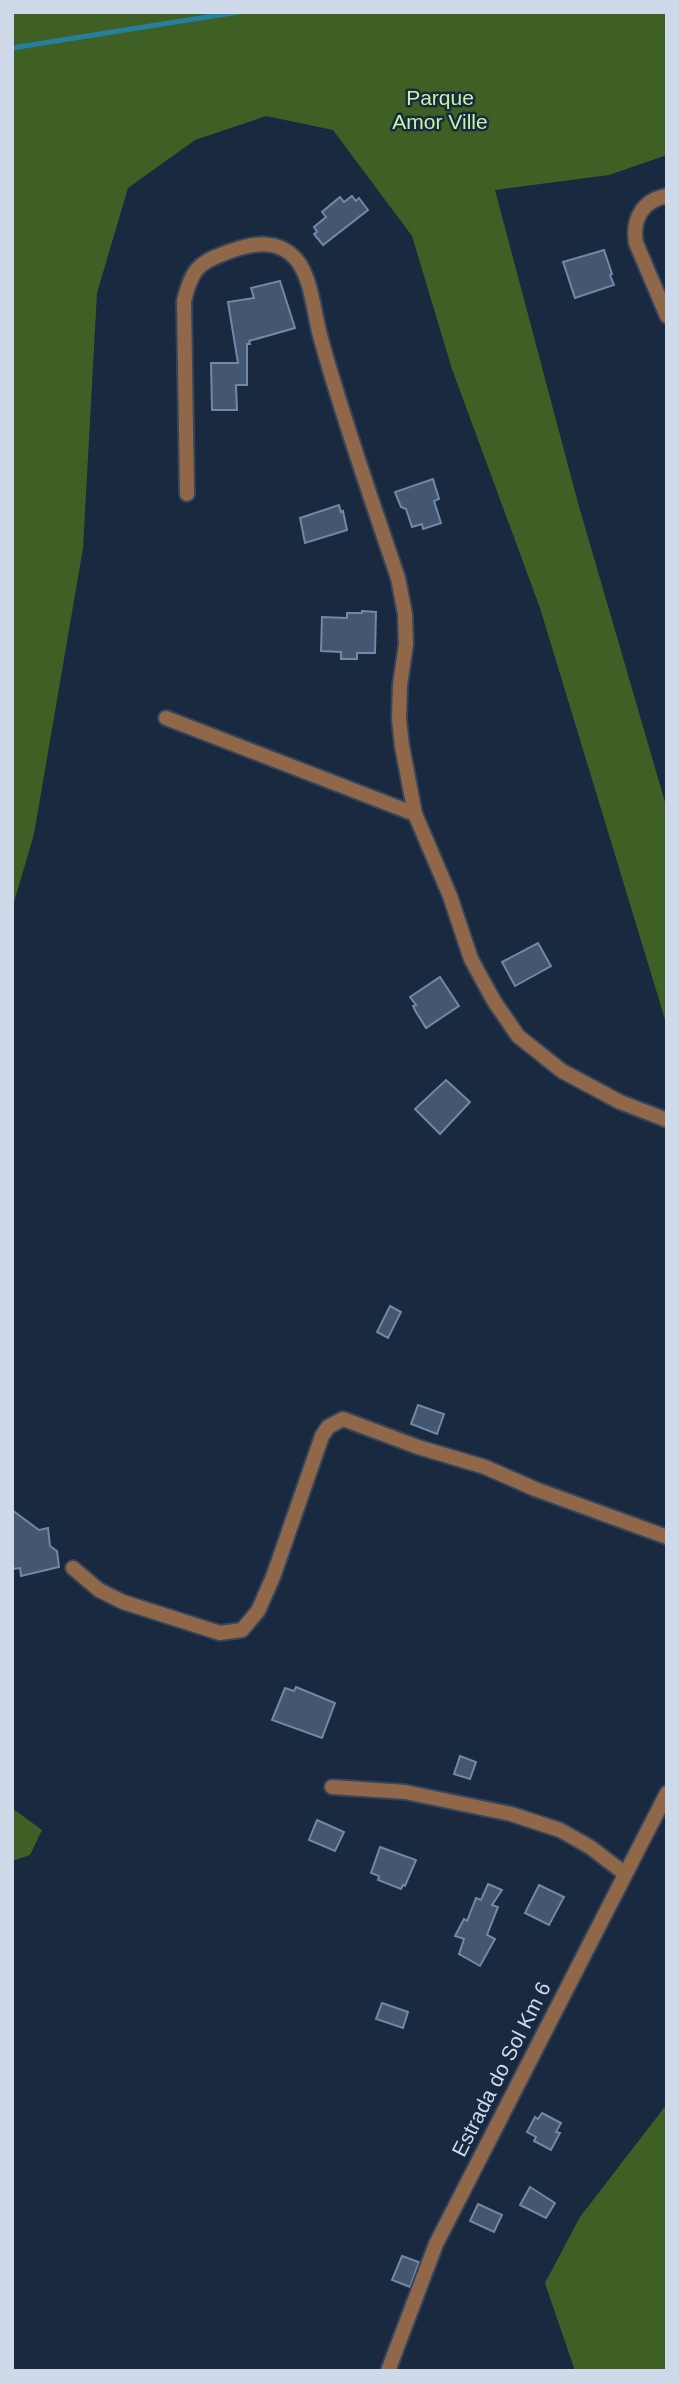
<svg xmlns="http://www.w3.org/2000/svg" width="679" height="2383" viewBox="0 0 679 2383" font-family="Helvetica,sans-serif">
<rect width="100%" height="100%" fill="#182940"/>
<g fill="#3f6025">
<polygon points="12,12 667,12 667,155 609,175 495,190 578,503 667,809 667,1026 540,608 452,369 412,236 333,130 266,116 195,140 128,188 97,293 83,548 34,834 12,909"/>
<polygon points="12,1808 42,1830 30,1855 12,1861"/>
<polygon points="667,2104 667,2371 575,2371 545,2283 580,2217"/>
</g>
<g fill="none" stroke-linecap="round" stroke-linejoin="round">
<polyline stroke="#25809f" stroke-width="5" points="12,48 238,12"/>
</g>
<g fill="#435770" stroke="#7388a4" stroke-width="2">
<polygon points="352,196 356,201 359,198 368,210 323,245 314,234 317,232 314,227 326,217 322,212 340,197 344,202"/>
<polygon points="604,250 612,274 610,275 614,285 575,298 563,262"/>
<polygon points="280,281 295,328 249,341 250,344 247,344 247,385 236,385 237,410 212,410 211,363 238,363 228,302 254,298 251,288"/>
<polygon points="433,479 439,499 434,501 441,523 423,529 422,524 412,527 406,509 401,507 395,492"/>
<polygon points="339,505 341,512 343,511 347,530 305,543 300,518"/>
<polygon points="362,611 376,612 375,653 357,653 357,659 341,659 341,652 321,651 322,617 347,618 347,613 362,613"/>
<polygon points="538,943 551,966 515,986 502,962"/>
<polygon points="440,977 459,1006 426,1028 416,1012 413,1006 416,1005 410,997"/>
<polygon points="446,1080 470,1102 440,1134 415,1109"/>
<polygon points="390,1306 401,1312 388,1338 377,1332"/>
<polygon points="418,1405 444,1414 437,1434 411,1424"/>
<polygon points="12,1510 39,1530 48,1528 50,1546 57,1551 59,1567 21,1576 20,1568 12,1569"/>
<polygon points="296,1687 335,1703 322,1738 272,1720 285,1688 294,1691"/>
<polygon points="460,1756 476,1762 470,1779 454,1774"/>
<polygon points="317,1820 344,1832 335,1851 309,1840"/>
<polygon points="380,1847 416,1860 405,1886 403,1885 401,1889 378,1880 379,1876 371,1873"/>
<polygon points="488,1884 502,1890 492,1905 498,1907 487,1935 495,1939 480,1966 459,1954 464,1939 455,1936 464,1919 467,1921 476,1898 481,1900"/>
<polygon points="539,1885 564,1897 549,1925 525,1913"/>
<polygon points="382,2003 408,2012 403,2028 376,2019"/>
<polygon points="542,2113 561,2123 556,2132 560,2133 551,2150 534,2141 536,2137 527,2132 535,2117 538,2119"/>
<polygon points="530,2187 555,2203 546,2218 520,2205"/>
<polygon points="478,2204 502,2215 494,2232 470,2221"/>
<polygon points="402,2256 419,2262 410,2287 392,2280"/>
</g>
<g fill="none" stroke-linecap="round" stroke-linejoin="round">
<g stroke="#35455b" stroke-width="18">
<g id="minor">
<path d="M667,196C642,200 632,220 636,243L667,316"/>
<path d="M187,494L184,301C192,268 199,262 231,251C253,243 277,239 295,258C312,276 314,316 321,339C343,419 371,498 398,578L405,614L406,644L400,685L399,719L402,746L415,814L450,896L471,959L494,1001L518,1036L562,1071L620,1102L667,1120"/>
<polyline points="166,718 415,814"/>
<polyline points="73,1568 99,1590 123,1602 220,1633 242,1630 258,1611 273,1577 322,1436 328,1427 343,1419 418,1447 485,1467 535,1489 667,1537"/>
<polyline points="332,1787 405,1792 511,1814 560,1830 590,1847 624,1873"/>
<polyline points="388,2371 436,2244 667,1793"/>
</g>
</g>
<use href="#minor" stroke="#906748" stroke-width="14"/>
</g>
<g text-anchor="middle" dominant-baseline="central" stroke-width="5" stroke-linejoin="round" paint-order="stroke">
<g font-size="21" fill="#c3f6a0" stroke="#182940">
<text x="440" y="97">Parque<tspan x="440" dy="24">Amor Ville</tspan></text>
</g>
<g font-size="21" fill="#cedae9" stroke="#182940">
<text transform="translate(501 2069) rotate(-63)">Estrada do Sol Km 6</text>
</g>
</g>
<rect width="679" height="2383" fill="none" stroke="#cedae9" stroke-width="28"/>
</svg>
